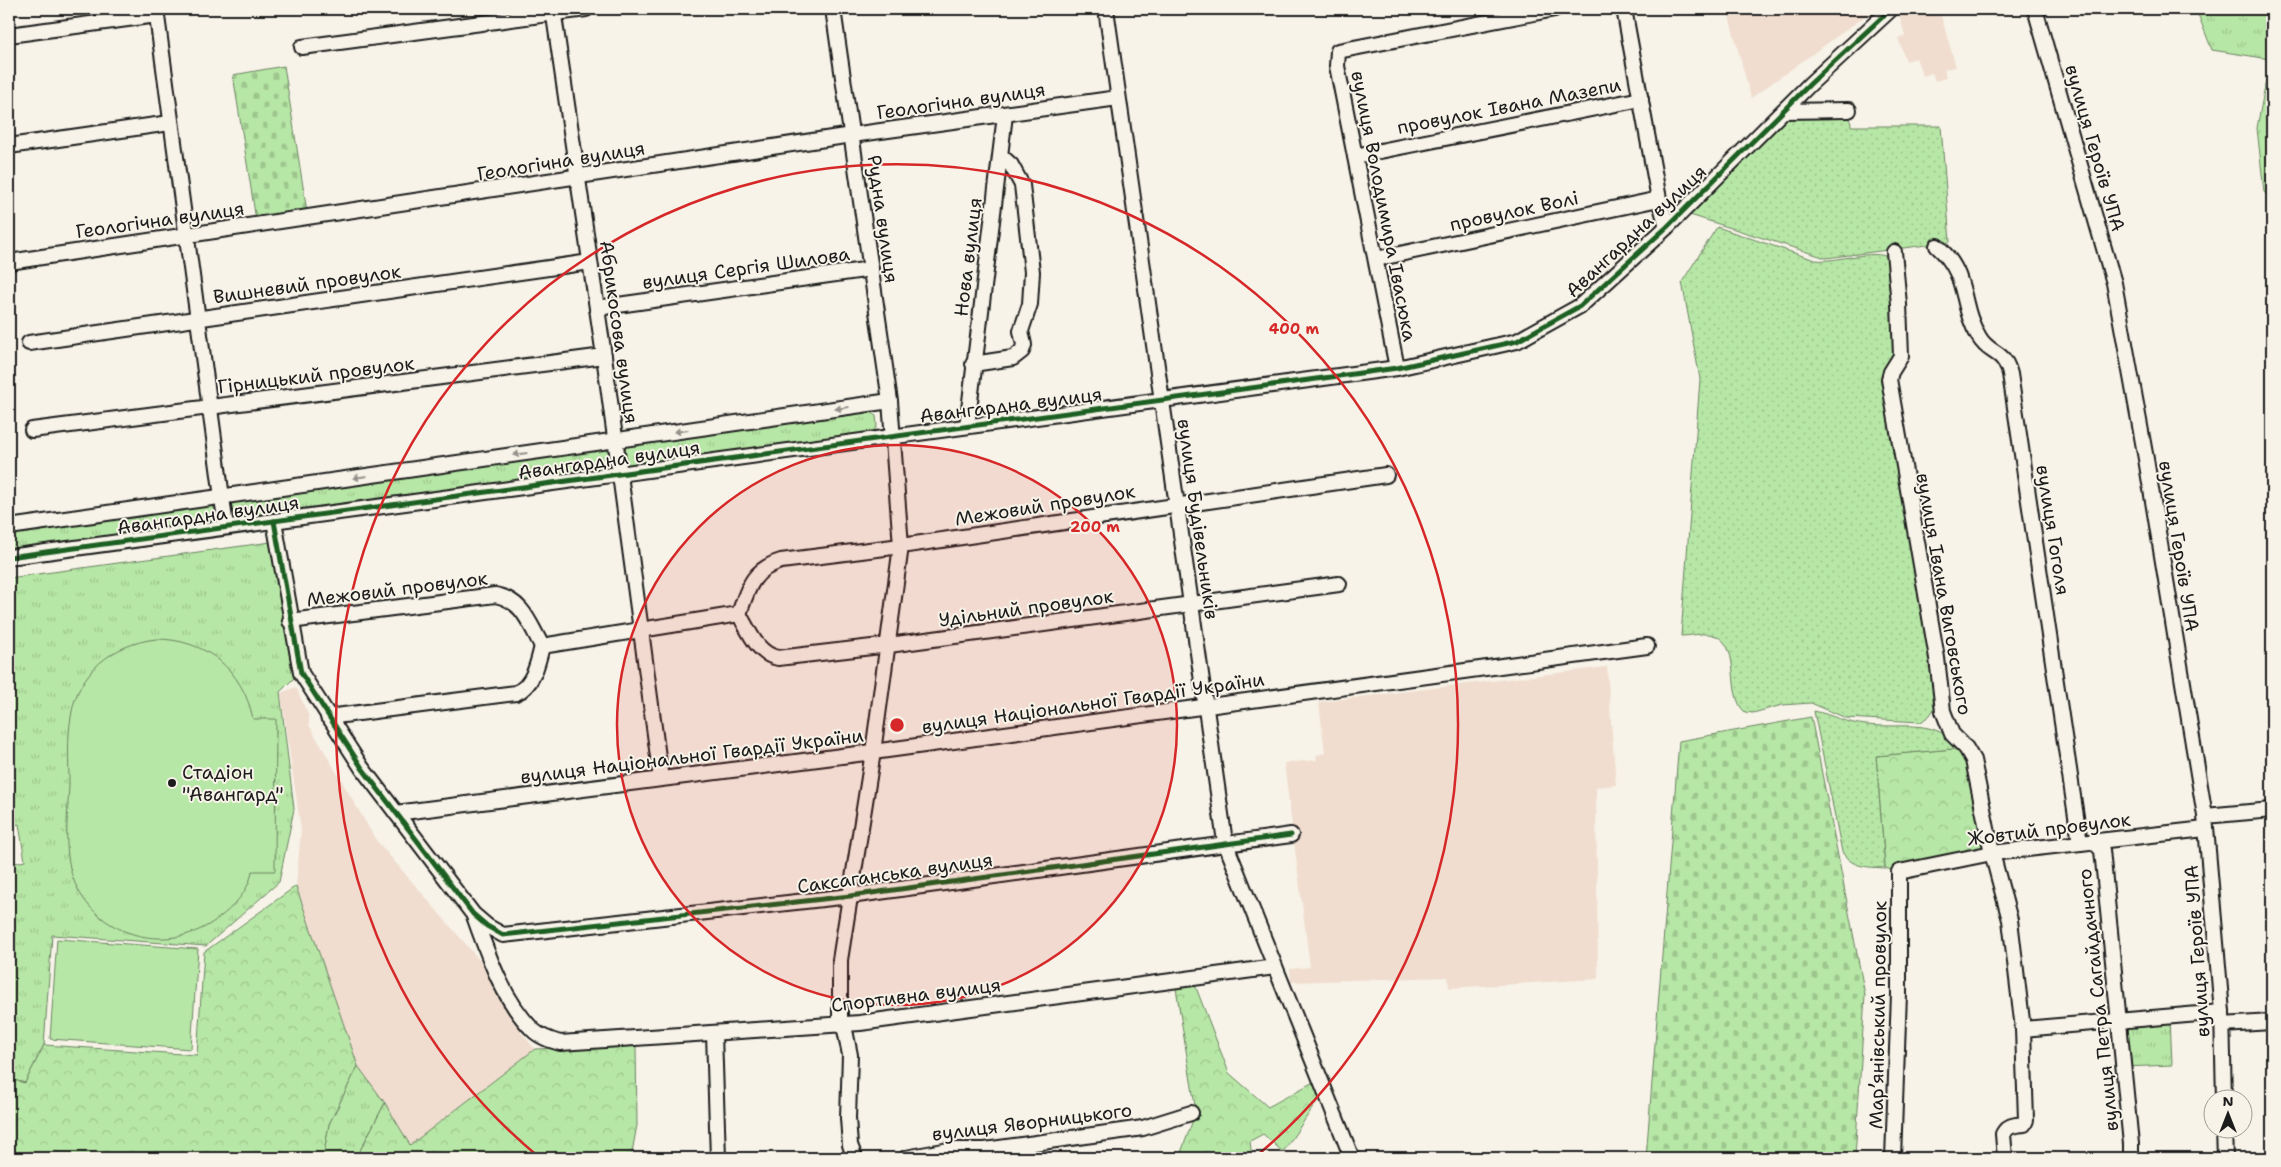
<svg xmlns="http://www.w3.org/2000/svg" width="2281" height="1167" viewBox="0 0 2281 1167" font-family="'Shantell Sans',sans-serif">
<defs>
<pattern id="grass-tufts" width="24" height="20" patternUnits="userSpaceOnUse" patternTransform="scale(1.25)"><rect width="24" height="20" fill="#b7e7a6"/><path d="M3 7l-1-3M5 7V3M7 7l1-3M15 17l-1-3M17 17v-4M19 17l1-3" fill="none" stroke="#9dc68e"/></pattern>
<pattern id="forest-crowns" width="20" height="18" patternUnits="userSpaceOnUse" patternTransform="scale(1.25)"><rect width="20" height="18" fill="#b7e7a6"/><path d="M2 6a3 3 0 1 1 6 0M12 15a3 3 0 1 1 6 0" fill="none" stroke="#9dc68e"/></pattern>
<pattern id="cemetery-stones" width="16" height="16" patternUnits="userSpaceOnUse" patternTransform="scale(1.25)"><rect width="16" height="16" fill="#b7e7a6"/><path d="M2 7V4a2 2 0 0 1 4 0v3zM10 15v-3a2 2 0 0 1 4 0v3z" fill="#9dc68e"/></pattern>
<pattern id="garden-dots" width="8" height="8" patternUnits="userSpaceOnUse" patternTransform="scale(1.25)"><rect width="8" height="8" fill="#b7e7a6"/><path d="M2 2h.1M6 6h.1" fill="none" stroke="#9dc68e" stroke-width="1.8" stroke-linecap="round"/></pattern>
</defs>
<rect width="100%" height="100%" fill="#f7f3e8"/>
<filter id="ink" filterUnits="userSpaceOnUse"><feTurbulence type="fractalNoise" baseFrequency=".02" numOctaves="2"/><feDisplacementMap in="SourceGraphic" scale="10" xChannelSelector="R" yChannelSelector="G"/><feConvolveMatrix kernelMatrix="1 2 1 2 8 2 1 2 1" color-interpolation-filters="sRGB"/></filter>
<g filter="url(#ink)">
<g fill="#f0ddcf">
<polygon points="1727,9 1875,9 1751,98"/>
<polygon points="1897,9 1939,9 1956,67 1944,69 1946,78 1935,81 1932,73 1923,76 1916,58 1906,61 1898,38 1905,35"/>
<polygon points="1607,667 1616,785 1596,787 1598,979 1449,988 1448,977 1291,982 1290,969 1310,967 1284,763 1317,760 1316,755 1325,753 1319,702"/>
<polygon points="296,687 309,717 309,725 376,840 500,984 493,990 525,1027 520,1031 535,1049 410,1145 385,1103 358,1066 296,886 301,830 281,693"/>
</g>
<g fill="url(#grass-tufts)" stroke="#6a8261">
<polygon points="2196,9 2272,9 2272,200 2264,192 2257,128 2270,59 2212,50"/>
<polygon points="868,410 876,416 877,426 872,434 625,467 622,445"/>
<polygon points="605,446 610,448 614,466 611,470 237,521 231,517 228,503 229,500"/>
<polygon points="211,505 218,512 218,519 213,524 9,552 9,532"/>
<polygon points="271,542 298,674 280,692 294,809 279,882 206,946 52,935 44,1045 25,1083 9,1079 9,864 25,861 19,824 9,826 9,578"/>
<polygon points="2170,1017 2172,1065 2124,1067 2122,1021"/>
<polygon points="358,1066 385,1103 356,1158 323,1158 329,1124"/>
</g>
<g fill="url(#forest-crowns)" stroke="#6a8261">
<polygon points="1964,748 1989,847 1895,871 1885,868 1876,756"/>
<polygon points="296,886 358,1066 329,1124 323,1158 9,1158 9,1079 25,1083 44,1045 197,1055 204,952"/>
<polygon points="1195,985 1229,1073 1268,1107 1317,1080 1322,1094 1283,1152 1263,1134 1250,1141 1252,1158 1179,1158 1196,1112 1176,988"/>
<polygon points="636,1045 637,1125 631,1158 356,1158 385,1103 410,1145 535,1049"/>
</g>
<g fill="url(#cemetery-stones)" stroke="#6a8261">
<polygon points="284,66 307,212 256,220 233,75"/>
<polygon points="1811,717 1865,995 1855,1158 1646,1158 1679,741"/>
</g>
<g fill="url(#garden-dots)" stroke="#6a8261">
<polygon points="1786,116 1850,116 1851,126 1941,126 1950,242 1826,258 1690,215 1689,212"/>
<path d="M1717,227L1815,260C1836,263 1873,248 1890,258L1899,351L1887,369L1939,701L1930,715L1921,722L1846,718L1811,703L1782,705L1753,713L1745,712C1724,694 1745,640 1709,634C1701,633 1690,636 1681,636L1700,379L1682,282Z"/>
<path d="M1814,711C1833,715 1845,723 1866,725C1909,729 1929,717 1964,748L1876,756L1885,868C1868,867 1852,868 1842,852Z"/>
</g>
<g fill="#b7e7a6" stroke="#6a8261">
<path d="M156,639C206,639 243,670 253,719H276L275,871H252C249,894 226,915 205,927C153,955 84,928 70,868C64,842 68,812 69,785C69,763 67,739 71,717C77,672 113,644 156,639Z"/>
<polygon points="57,939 198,949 191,1049 50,1039"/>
</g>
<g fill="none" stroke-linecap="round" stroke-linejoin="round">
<g stroke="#1c1c1c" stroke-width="18">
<g id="minor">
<polyline points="156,9 226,527"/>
<polyline points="553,9 604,356 661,779"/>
<polyline points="833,9 890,401 901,546 873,752 840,960 840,1024 845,1030 850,1055 848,1118 850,1145 855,1158"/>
<polyline points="1106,9 1225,842 1352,1158"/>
<polyline points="1624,9 1659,199 1667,227"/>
<polyline points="2035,9 2114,283 2146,459 2205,816 2222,1012 2224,1100"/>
<polyline points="9,35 157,15"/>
<polyline points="302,47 586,9"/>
<polyline points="1784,111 1849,110"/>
<polyline points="9,146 170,123"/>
<polyline points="1355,156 1641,99"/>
<path d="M1937,246C1970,275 1959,305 1979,337C1990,356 2003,348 2010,374L2080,843"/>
<path d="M1894,252L1899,304L1901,356L1891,372L1889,379L1937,658L1943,711L1952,734L1966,748L1973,760L1992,853L2010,920L2023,1029L2026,1120L2024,1124C2014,1125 2008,1125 2003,1134L2005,1158"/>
<polyline points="1376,259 1659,199"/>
<polyline points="9,262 852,135 1118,98"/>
<polyline points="597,308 871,269"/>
<polyline points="29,343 590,262"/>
<polyline points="973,364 1013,358 1022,351 1024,345 1021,331 1030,304 1032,272 1022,185 1011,165 1001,156"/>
<polyline points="1397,368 1337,66 1338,51 1555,9"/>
<polyline points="967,426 1005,115"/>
<polyline points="32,430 604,356"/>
<polyline points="274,521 301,673 362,768 473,914 487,926 503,935 850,896 1291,835"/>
<polyline points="9,527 890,401"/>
<polyline points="9,557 1397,368 1517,341 1580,306 1667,227 1810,84 1891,9"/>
<path d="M739,614C748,588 752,570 781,561L901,546L1386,475"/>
<path d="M739,614C749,631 757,654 778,658L889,645L1339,584"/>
<path d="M290,621L495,595C523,600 529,623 542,646"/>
<polyline points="542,646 739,614"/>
<path d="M328,717L516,693C533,686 538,663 542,646"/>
<polyline points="396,813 873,752 1647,646"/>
<polyline points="2205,816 2272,810"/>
<polyline points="2094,842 2102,850 2131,1144 2131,1158"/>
<path d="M474,916C488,955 503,1000 533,1030C540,1037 550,1040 560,1043L860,1023L1275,967"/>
<polyline points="2222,1025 2272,1022"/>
<polyline points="2023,1029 2222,1012"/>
<polyline points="714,1034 718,1158"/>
<polyline points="2224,1130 2225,1158"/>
<polyline points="906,1158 949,1150 985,1150 1143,1128 1191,1113"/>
<polyline points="1893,1158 1899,994 1899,872 1992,853 2205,829"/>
</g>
</g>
<use href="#minor" stroke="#f7f3e8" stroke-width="14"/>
<g stroke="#f7f3e8" stroke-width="8">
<g id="cycleway">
<polyline points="274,521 301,673 362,768 473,914 487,926 503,935 850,896 1291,835"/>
<polyline points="9,557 1397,368 1517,341 1580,306 1667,227 1810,84 1891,9"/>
</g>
</g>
<use href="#cycleway" stroke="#1b5e20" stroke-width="5"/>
</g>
<defs><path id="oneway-solid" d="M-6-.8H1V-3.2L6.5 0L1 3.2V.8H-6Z" transform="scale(1.25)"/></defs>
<g fill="#94928c">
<use href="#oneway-solid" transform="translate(842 408) rotate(172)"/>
<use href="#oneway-solid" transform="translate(681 431) rotate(172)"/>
<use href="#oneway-solid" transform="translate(520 454) rotate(172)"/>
<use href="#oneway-solid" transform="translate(360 477) rotate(172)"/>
</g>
</g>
<circle cx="897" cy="725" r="280" fill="#d62828" fill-opacity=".12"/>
<g fill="none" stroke="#d62828" stroke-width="2.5">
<circle cx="897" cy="725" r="280"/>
<path d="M540 1158A561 561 0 1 1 1254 1158"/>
</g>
<circle fill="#1c1c1c" stroke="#f7f3e8" stroke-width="2" cx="172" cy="783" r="5"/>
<g text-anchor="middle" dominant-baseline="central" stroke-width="4" stroke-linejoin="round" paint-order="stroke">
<g font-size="19" fill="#1c1c1c" stroke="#f7f3e8">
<text transform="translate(961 101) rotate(-8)">Геологічна вулиця</text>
<text transform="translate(1509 106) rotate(-11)">провулок Івана Мазепи</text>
<text transform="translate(2095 148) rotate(74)">вулиця Героїв УПА</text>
<text transform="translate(561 161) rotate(-9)">Геологічна вулиця</text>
<text transform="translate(1384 206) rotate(79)">вулиця Володимира Івасюка</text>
<text transform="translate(1514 211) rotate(-12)">провулок Волі</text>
<text transform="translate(883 219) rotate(82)">Рудна вулиця</text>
<text transform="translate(160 220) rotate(-8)">Геологічна вулиця</text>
<text transform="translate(1636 231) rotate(-43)">Авангардна вулиця</text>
<text transform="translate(968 257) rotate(-83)">Нова вулиця</text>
<text transform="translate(746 268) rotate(-8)">вулиця Сергія Шилова</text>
<text transform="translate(307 284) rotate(-8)">Вишневий провулок</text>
<text transform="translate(619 332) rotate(82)">Абрикосова вулиця</text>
<text transform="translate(316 375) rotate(-7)">Гірницький провулок</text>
<text transform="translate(1011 405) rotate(-7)">Авангардна вулиця</text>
<text transform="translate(609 460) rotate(-8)">Авангардна вулиця</text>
<text transform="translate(1045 505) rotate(-9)">Межовий провулок</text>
<text transform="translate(208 515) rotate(-8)">Авангардна вулиця</text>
<text transform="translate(1198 519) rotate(82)">вулиця Будівельників</text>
<text transform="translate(2053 530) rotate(81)">вулиця Гоголя</text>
<text transform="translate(2179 546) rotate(81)">вулиця Героїв УПА</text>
<text transform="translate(397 589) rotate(-7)">Межовий провулок</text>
<text transform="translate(1944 594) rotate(80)">вулиця Івана Виговського</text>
<text transform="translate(1026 608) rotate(-8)">Удільний провулок</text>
<text transform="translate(1093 703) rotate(-8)">вулиця Національної Гвардії України</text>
<text transform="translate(692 756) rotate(-7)">вулиця Національної Гвардії України</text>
<text transform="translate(2049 829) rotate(-7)">Жовтий провулок</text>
<text transform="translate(895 873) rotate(-8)">Саксаганська вулиця</text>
<text transform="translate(2197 951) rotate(-94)">вулиця Героїв УПА</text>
<text transform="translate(916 995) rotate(-7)">Спортивна вулиця</text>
<text transform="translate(2098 1000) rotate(-96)">вулиця Петра Сагайдачного</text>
<text transform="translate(1878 1015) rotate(-89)">Марʼянівський провулок</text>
<text transform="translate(1032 1122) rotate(-7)">вулиця Яворницького</text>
</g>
<g font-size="19" fill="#1c1c1c" stroke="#f7f3e8" text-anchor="start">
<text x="182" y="772">Стадіон<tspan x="182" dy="22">"Авангард"</tspan></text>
</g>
</g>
<circle cx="897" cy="725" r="8" fill="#d62828" stroke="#f7f3e8" stroke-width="2.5"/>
<g font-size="15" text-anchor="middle" font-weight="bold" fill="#d62828" stroke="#f7f3e8" stroke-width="4" stroke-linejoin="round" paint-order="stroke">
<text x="1294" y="334">400 m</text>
<text x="1095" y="532">200 m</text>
</g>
<rect width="2281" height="1167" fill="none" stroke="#f7f3e8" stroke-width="30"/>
<rect x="15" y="15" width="2251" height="1137" fill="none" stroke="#1c1c1c" stroke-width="2" filter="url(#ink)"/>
<g transform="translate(2228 1114)"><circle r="24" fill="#f7f3e8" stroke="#9f9d96"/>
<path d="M0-4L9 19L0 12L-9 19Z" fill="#1c1c1c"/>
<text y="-8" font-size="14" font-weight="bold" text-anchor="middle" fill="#1c1c1c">N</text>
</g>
</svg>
